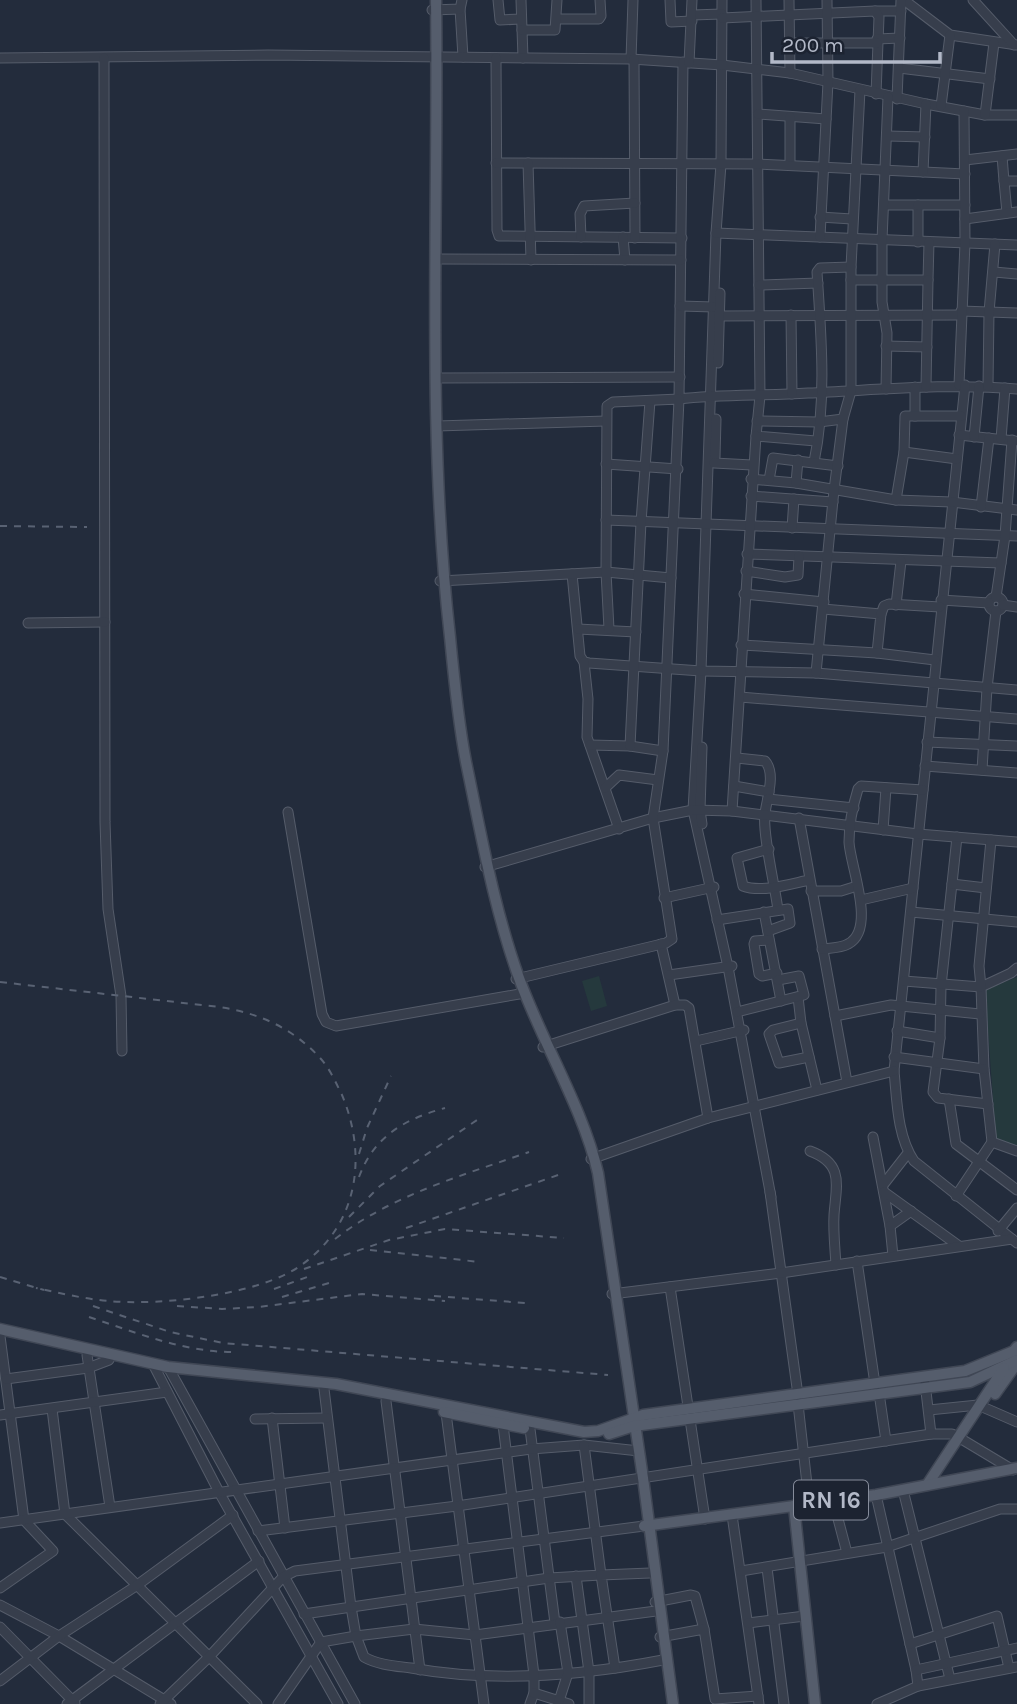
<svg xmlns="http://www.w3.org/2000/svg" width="1017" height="1704" viewBox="0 0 1017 1704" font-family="Karla,sans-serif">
<rect width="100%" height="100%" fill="#232c3c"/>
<g fill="#25393d">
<polygon points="599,976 607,1006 591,1011 582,981"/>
<polygon points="1017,977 1017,1147 996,1140 985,990"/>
</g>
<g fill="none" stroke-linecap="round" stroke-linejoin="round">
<g stroke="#555c6a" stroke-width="11">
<g id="minor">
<polyline points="498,0 500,20 521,19"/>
<polyline points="521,0 523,58"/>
<polyline points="670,0 671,22 692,21"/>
<polyline points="722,0 721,164 716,233 701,671 693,810 728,967 771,1197"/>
<polyline points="756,0 760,396 756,436 816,441"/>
<polyline points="789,0 790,73"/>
<polyline points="904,0 950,35 1017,45"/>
<polyline points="973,0 1014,45"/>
<polyline points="460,9 463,57"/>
<polyline points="432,10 460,9 462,0"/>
<polyline points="875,11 901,11"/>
<polyline points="692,15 722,14"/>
<polyline points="722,18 875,11 879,17 876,94"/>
<polyline points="557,19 599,19 601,16 600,0"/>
<polyline points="522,30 555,30 557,0"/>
<polyline points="877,39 900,38"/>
<polyline points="790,43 877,43"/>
<polyline points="0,58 268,55 631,59 722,65 790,73 926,104 985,115 1017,115"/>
<polyline points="104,58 105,822 108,909 121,996 122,1051"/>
<polyline points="496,58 497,230 499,236 682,238"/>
<polyline points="631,59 633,0"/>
<polyline points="634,59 635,238"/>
<path d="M683,62L679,399C722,394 765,396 808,393C878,390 947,383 1017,389"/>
<polyline points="689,63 692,0"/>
<polyline points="899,68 990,79"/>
<polyline points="897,99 901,0"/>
<polyline points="941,106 950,35"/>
<polyline points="758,114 826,119"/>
<polyline points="985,115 994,43"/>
<polyline points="790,117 790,165"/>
<polyline points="888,136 925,137"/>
<polyline points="1002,156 1004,181"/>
<polyline points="965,160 1017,154"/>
<polyline points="496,163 759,164 965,174"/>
<polyline points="528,163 531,260"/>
<polyline points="923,172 926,104"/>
<polyline points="884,205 918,205 918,242"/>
<polyline points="918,205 965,205"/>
<polyline points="1007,213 1004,181 1017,181"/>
<polyline points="820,217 852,219"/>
<polyline points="965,219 1017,212"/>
<polyline points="716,233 1017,245"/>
<polyline points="581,237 580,214 584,206 635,203"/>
<polyline points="623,237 625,260"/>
<polyline points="820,237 828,82 827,0"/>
<polyline points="437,259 681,260"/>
<polyline points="994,272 1017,274"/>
<polyline points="851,280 928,280 929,242"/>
<polyline points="759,285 818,283"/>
<polyline points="680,306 714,307"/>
<polyline points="961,311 1017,313"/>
<polyline points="791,315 792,394"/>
<polyline points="720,316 961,315"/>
<polyline points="886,346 927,347"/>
<polyline points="718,363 720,293"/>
<polyline points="437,378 680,377"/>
<polyline points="959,385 965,243 964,111"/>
<path d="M965,385L894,1071C897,1100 897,1136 914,1161L1017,1243"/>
<polyline points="988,386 989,312 995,244"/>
<polyline points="915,387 915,416"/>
<polyline points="926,387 928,280"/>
<polyline points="886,389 887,333 882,302 882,240 888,97"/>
<polyline points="757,421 819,422 843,419"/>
<polyline points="437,426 606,421"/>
<polyline points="959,435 1015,441"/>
<polyline points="974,437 979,386"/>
<polyline points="1001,439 1005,388"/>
<polyline points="904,452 957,459"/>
<polyline points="715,457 716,419"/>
<path d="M814,462C827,400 821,334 817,272L820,268L851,267"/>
<polyline points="714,463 752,465"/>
<polyline points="606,464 678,469"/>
<polyline points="751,479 796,483 896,500 952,502 1017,510"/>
<polyline points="769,480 773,458 838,466"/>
<polyline points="796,483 798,460"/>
<polyline points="751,496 833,502"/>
<polyline points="896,500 904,452 905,416 961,416"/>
<polyline points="981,507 989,438"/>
<path d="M606,520C743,526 880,531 1017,536"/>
<polyline points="792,528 794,499"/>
<polyline points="747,554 1001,563"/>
<polyline points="746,571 785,577 798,575 799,556"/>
<polyline points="572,574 580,656 584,662 589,663 701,671 816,673 1017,690"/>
<polyline points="440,581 606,572 671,578"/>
<polyline points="744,594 824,602"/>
<circle cx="996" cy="604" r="7"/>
<polyline points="996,597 1005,536 1012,440"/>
<polyline points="941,600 989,603"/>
<polyline points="896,605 901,561"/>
<polyline points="1003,605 1017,607"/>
<polyline points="823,609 881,614 877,653"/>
<polyline points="881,614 884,606 889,604 940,607"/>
<polyline points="28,623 105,622"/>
<polyline points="578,629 636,632"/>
<polyline points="741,645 877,653 935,660"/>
<polyline points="584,662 588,699 587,737 619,829"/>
<polyline points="816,673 834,490 843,419 851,391 851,267 860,90"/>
<polyline points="740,697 1017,719"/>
<polyline points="927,742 1017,746"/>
<polyline points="590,745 630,746 663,751"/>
<polyline points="630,746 641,522 650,401"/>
<path d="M737,758L765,761C776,773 767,798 765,813C762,833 775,886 778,910"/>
<polyline points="925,766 1017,773"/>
<polyline points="982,770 987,688 996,611"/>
<polyline points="734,786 769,792"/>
<polyline points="605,788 619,775 658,780"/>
<polyline points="768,799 854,808"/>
<polyline points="732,811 756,436"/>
<polyline points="288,812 322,1014 326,1022 336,1026 525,993"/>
<polyline points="799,818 847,1082"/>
<polyline points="702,824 700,810 702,747"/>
<polyline points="883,830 886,788"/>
<polyline points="957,837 941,986 940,1038 933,1092 938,1098 988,1104"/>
<path d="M769,849L737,858L743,886C761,893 790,884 809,880"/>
<polyline points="485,867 653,818 693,810 732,811 918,834 1017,842"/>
<polyline points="952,884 986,888"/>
<polyline points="811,891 841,891 857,886"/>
<polyline points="664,898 714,887"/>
<polyline points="861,900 913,888"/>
<polyline points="764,912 781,1001"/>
<polyline points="911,912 1017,922"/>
<polyline points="717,920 788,909 790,923 768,931"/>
<polyline points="769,940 755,941 754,944 759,974 762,976 777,973"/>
<polyline points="661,944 675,1005"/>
<path d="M822,949C830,948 841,948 848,944C877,929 850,866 849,842C849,824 853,805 858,789L861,786L923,790"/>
<polyline points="1017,968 1011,973 981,987 984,1069 992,1142 1017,1151"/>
<polyline points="669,975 732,966"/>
<polyline points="516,979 666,943 672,939 653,818 663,751 679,399 613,402 607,406 606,572 609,629"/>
<polyline points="904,981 981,987 979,966 991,840"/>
<polyline points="798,997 801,1023 817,1090"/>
<polyline points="737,1012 804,995 799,976 778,980"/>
<polyline points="835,1016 891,1005 980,1014"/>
<polyline points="801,1023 773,1030 769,1034 779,1063 809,1057"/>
<polyline points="897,1031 940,1038"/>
<polyline points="696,1041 744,1030"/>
<polyline points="543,1047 675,1005 685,1005 689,1008 708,1118"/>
<polyline points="894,1057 984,1069"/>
<polyline points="949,1099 956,1144 1017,1190"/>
<polyline points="873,1137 890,1226 893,1256"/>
<path d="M810,1151C845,1164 836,1186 834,1215C833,1231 835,1248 836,1265"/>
<polyline points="591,1159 708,1118 894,1071"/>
<polyline points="883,1185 908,1153"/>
<polyline points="770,1192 798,1395"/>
<polyline points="884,1192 959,1246"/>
<polyline points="956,1196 992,1142"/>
<polyline points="890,1226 911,1211"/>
<polyline points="998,1231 1017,1208"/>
<polyline points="857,1261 875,1384"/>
<polyline points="670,1287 705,1519"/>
<polyline points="612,1294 781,1273 1012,1239"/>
<polyline points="0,1336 24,1520 53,1551 0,1588"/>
<polyline points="87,1355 110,1507"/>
<polyline points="153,1364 219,1492 338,1704"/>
<polyline points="168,1367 355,1704"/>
<polyline points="6,1379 88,1368 109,1360"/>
<polyline points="925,1383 931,1434"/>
<path d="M324,1389L351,1607L356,1636L364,1657C378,1665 396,1666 411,1668C494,1683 580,1676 663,1660"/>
<polyline points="879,1393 886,1441"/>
<polyline points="386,1401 420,1670"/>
<polyline points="798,1404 809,1502"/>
<polyline points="52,1409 65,1514 257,1704"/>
<polyline points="929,1410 978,1405 1017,1422"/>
<polyline points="446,1413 484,1704"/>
<polyline points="0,1415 167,1392"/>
<polyline points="272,1418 285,1528"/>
<polyline points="255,1419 327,1418"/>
<polyline points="503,1425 534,1675 534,1693 530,1704"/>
<polyline points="530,1429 555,1623"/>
<polyline points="903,1490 950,1679"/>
<polyline points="876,1495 916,1670 918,1686"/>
<polyline points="833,1500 847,1553"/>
<polyline points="732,1515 759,1704"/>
<polyline points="0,1523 531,1449 584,1445 639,1451"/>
<polyline points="258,1531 457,1506 931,1434 952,1434 958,1437 1013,1470"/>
<polyline points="767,1568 784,1704"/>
<polyline points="741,1571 887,1547 1000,1509 1017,1509"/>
<polyline points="576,1576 589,1672 589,1704"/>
<polyline points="655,1602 691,1595 695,1596 704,1629"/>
<polyline points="0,1605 59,1636 171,1704"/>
<polyline points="304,1614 549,1578 601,1575 584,1445"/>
<polyline points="748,1623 805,1616"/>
<polyline points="0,1627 75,1703"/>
<polyline points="660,1637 704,1629 715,1699 758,1696"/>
<polyline points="910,1644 997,1616 1009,1668"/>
<polyline points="615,1668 601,1575 650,1573"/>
<polyline points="916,1670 1017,1648"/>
<polyline points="0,1681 59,1636 136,1586 233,1515"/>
<polyline points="534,1693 569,1704"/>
<polyline points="67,1704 259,1561"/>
<polyline points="160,1704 209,1657 283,1577 295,1571 644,1526"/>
<polyline points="278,1704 321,1642 356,1636 414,1629 475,1635 656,1611"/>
<polyline points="558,1704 568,1673 560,1622"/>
<polyline points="877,1704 918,1686 1017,1667"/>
</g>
</g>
<g stroke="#404755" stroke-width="13">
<g id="major">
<path d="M436,0C439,212 426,426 450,637C454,679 458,721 466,762C481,834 494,909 519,978C542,1042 583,1108 598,1173L643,1478L673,1704"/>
<polyline points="0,1329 168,1367 336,1384 584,1432 598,1431 643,1415 965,1371 1014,1351 1017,1347"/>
<polyline points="995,1394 1017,1363"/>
<polyline points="444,1412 524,1428"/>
<polyline points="609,1434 634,1426 970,1382 1017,1360"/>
<polyline points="927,1485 1004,1368"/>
<polyline points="794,1506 815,1704"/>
<polyline points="644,1526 876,1495 1017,1468"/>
</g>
</g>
<use href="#minor" stroke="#373e4c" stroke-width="9"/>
<use href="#major" stroke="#555d6c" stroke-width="10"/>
<g stroke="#596273" stroke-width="2" stroke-dasharray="7 7" stroke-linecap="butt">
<polyline points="0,526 87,527"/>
<path d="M0,982L219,1007C259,1013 293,1028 321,1059C330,1069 336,1083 342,1095C368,1157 358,1226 300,1266C259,1295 159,1306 109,1301C84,1299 60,1293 36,1288"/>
<polyline points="359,1154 367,1128 391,1076"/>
<path d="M359,1177C374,1136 405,1119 445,1108"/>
<polyline points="349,1217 380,1186 477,1120"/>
<polyline points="406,1228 561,1174"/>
<path d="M335,1239C392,1195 461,1176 529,1152"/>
<polyline points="370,1250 480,1262"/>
<polyline points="304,1269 389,1240 445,1229 564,1238"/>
<polyline points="0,1277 44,1290"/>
<polyline points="274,1289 313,1275"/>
<polyline points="434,1296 525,1303"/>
<polyline points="282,1297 329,1283"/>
<polyline points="93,1306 170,1332 223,1343 608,1375"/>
<polyline points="177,1306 222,1309 258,1307 362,1294 445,1301"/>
<path d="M89,1317C138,1333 185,1353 237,1352"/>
</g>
</g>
<g text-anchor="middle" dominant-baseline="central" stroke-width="5" stroke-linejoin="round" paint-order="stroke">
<rect fill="#1c2331" stroke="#868c9b" stroke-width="2" x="794" y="1480.5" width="74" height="39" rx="5"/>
<g font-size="23" font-weight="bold" fill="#b3b9c8">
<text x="831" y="1500">RN 16</text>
</g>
</g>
<path d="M772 52v10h168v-10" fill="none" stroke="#b3b9c8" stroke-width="3.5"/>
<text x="782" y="52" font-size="21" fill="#b3b9c8" stroke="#1c2331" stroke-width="5" paint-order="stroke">200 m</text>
</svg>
